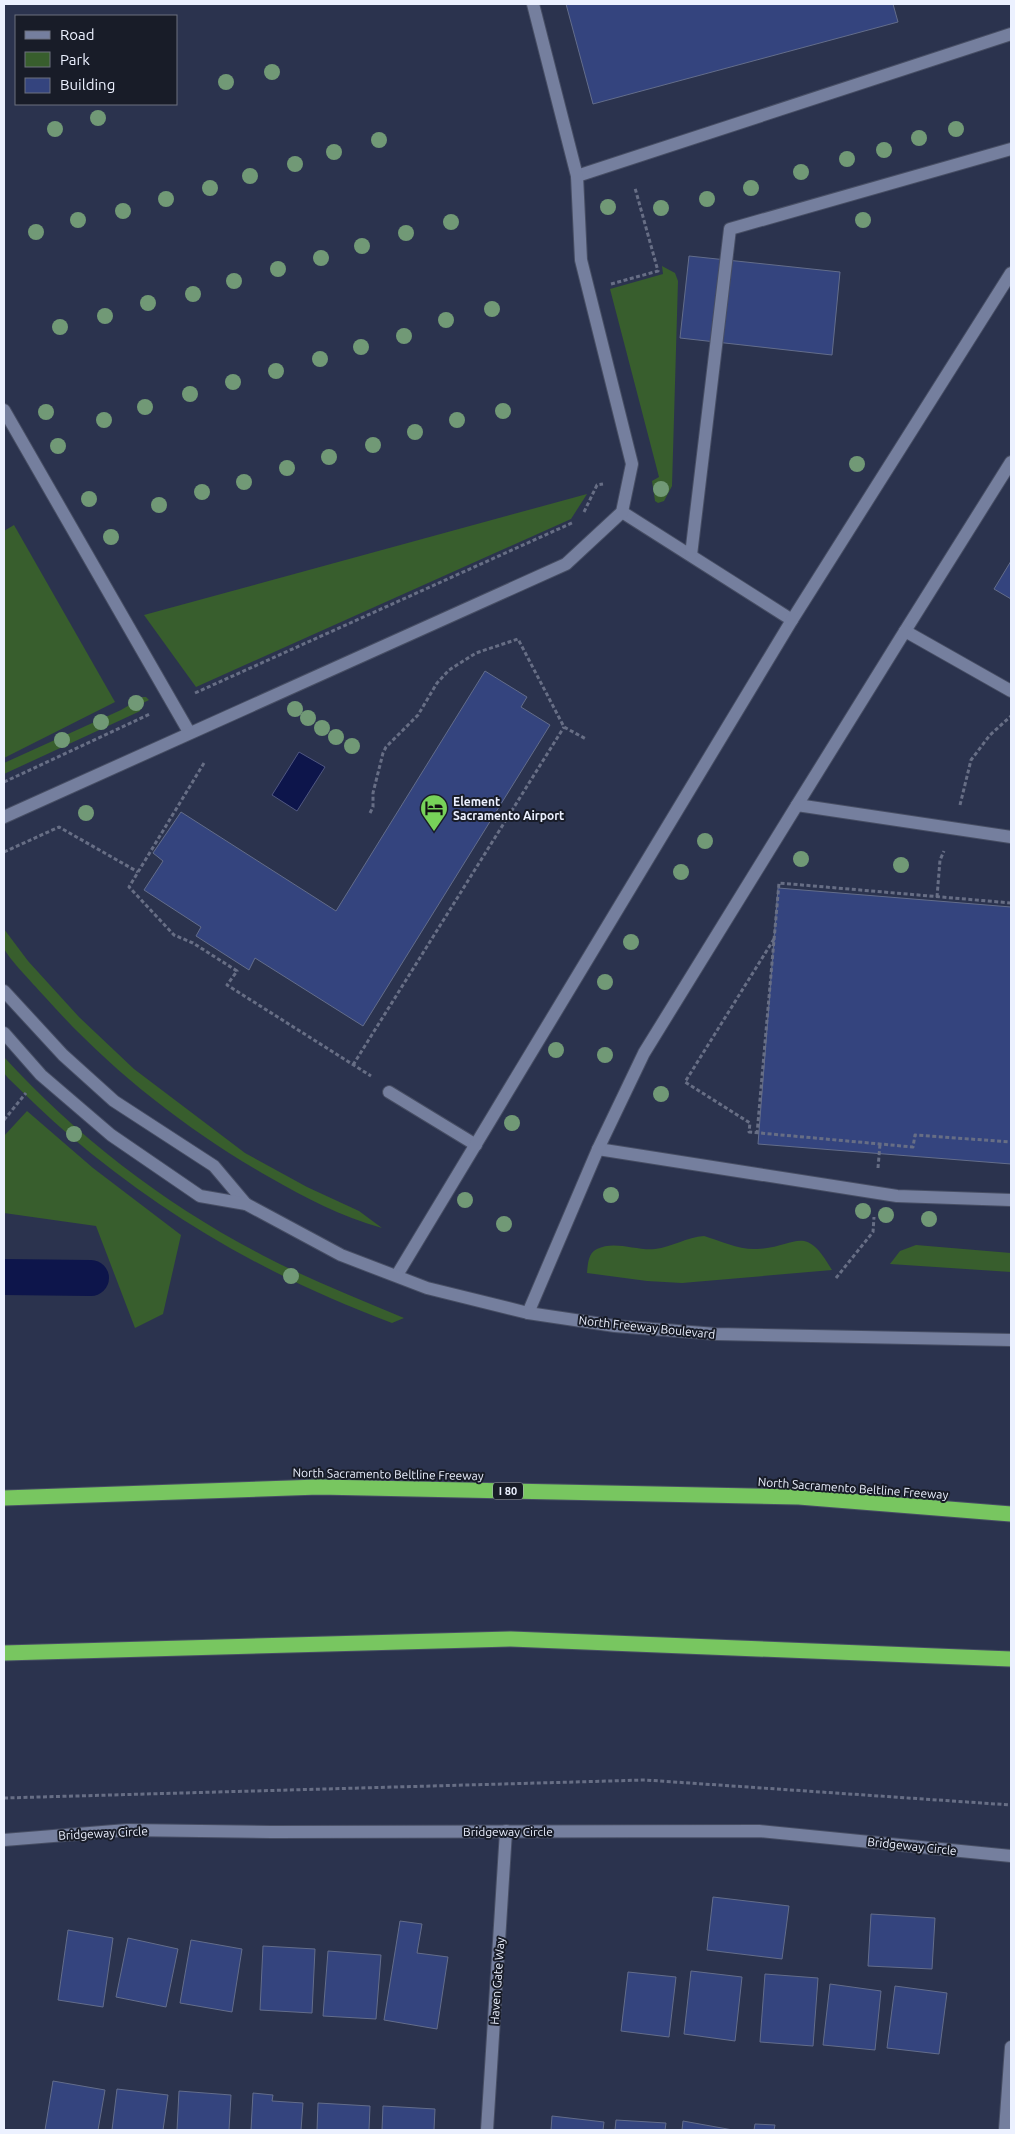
<svg xmlns="http://www.w3.org/2000/svg" width="1015" height="2134" viewBox="0 0 1015 2134" font-family="Ubuntu,sans-serif">
<rect width="100%" height="100%" fill="#2b334e"/>
<g fill="#385e2d">
<polygon points="662,266 675,273 678,281 672,486 664,501 658,503 655,501 652,481 659,477 610,289 663,274"/>
<polygon points="587,494 571,519 196,687 144,615"/>
<polygon points="14,525 115,702 4,758 4,531"/>
<polygon points="143,697 146,697 149,700 141,704 140,711 136,713 4,774 4,763 121,710"/>
<path d="M4,929L28,961L79,1017L134,1069L245,1153L307,1187L359,1211L382,1228C340,1216 306,1198 269,1177C185,1129 109,1069 45,997C38,989 6,956 4,948C2,943 4,935 4,929Z"/>
<path d="M4,1057C77,1137 166,1205 262,1255C308,1279 356,1298 404,1318L392,1323C272,1278 166,1218 69,1135C48,1117 28,1097 8,1078L4,1073Z"/>
<polygon points="27,1111 93,1168 181,1235 163,1314 135,1328 96,1226 4,1213 4,1136"/>
<path d="M704,1236C721,1241 739,1250 757,1249C798,1247 804,1222 832,1270L682,1283L647,1281L587,1273C588,1264 588,1253 597,1249C614,1240 637,1251 655,1249C672,1247 687,1237 704,1236Z"/>
<polygon points="916,1245 1011,1253 1011,1272 890,1264 900,1251"/>
</g>
<polygon fill="#0d154b" stroke="#505781" points="299,752 325,767 297,811 272,795"/>
<g fill="none" stroke-linecap="round" stroke-linejoin="round">
<polyline stroke="#0d154b" stroke-width="36" points="4,1277 91,1278"/>
</g>
<g fill="#34447e" stroke="#636d8b">
<polygon points="566,4 893,4 898,22 593,104"/>
<polygon points="689,256 840,272 832,355 680,338"/>
<polygon points="1011,561 1011,599 994,589"/>
<polygon points="485,671 527,697 521,707 550,725 363,1026 255,958 249,970 196,936 201,927 144,890 163,861 153,853 181,812 336,911"/>
<polygon points="778,888 1011,907 1011,1164 758,1144"/>
<polygon points="713,1897 789,1906 782,1959 707,1950"/>
<polygon points="871,1914 935,1918 932,1969 868,1966"/>
<polygon points="400,1921 422,1924 417,1953 448,1957 437,2029 384,2020"/>
<polygon points="68,1930 113,1938 103,2007 58,2000"/>
<polygon points="128,1938 178,1949 166,2007 116,1997"/>
<polygon points="191,1940 242,1949 232,2012 180,2003"/>
<polygon points="263,1946 315,1949 312,2013 260,2010"/>
<polygon points="328,1951 381,1955 376,2019 323,2016"/>
<polygon points="691,1971 742,1977 735,2041 684,2034"/>
<polygon points="628,1972 676,1977 669,2037 621,2031"/>
<polygon points="765,1974 818,1978 813,2046 760,2042"/>
<polygon points="830,1984 881,1991 875,2050 823,2045"/>
<polygon points="895,1986 947,1993 939,2054 887,2048"/>
<polygon points="53,2081 105,2090 98,2130 45,2130"/>
<polygon points="117,2089 168,2095 163,2130 112,2130"/>
<polygon points="179,2091 231,2095 229,2130 177,2130"/>
<polygon points="253,2093 273,2095 272,2101 303,2103 301,2130 251,2130"/>
<polygon points="318,2103 370,2106 369,2130 317,2130"/>
<polygon points="383,2106 435,2109 434,2130 382,2130"/>
<polygon points="552,2116 604,2122 603,2130 551,2130"/>
<polygon points="616,2120 666,2123 665,2130 615,2130"/>
<polygon points="683,2121 733,2130 682,2130"/>
<polygon points="755,2124 775,2125 774,2130 754,2130"/>
</g>
<g fill="none" stroke-linecap="round" stroke-linejoin="round">
<g stroke="#474e64" stroke-width="14">
<g id="service">
<polyline points="577,176 1011,34"/>
<polyline points="4,410 189,732"/>
<polyline points="622,512 792,620"/>
<polyline points="691,555 730,229 1011,149"/>
<polyline points="905,631 1011,462"/>
<polyline points="797,805 905,631 1011,691"/>
<polyline points="4,817 566,564 622,512 632,464 581,260 577,176 533,4"/>
<polyline points="389,1092 476,1145"/>
<polyline points="598,1149 897,1196 1011,1200"/>
<polyline points="397,1275 792,620 1011,273"/>
<polyline points="528,1313 598,1149 644,1053 797,805 1011,837"/>
</g>
</g>
<g stroke="#474e64" stroke-width="14">
<g id="minor">
<polyline points="4,1840 127,1830 271,1832 759,1831 1011,1856"/>
<polyline points="487,2130 506,1831"/>
<polyline points="1005,2130 1011,2047"/>
</g>
</g>
<g stroke="#474e64" stroke-width="14">
<g id="tertiary">
<polyline points="4,991 63,1055 114,1101 214,1166 246,1204"/>
<polyline points="4,1033 41,1075 111,1135 200,1196 246,1204 341,1255 427,1288 528,1313 615,1326 716,1334 1011,1340"/>
</g>
</g>
<g stroke="#474e64" stroke-width="17">
<g id="motorway">
<polyline points="4,1498 319,1487 799,1497 1011,1514"/>
<polyline points="4,1653 511,1639 1011,1659"/>
</g>
</g>
<g stroke="#676e85" stroke-width="3" stroke-dasharray="4 2.5" stroke-linecap="butt">
<polyline points="611,284 658,271 635,188"/>
<polyline points="584,512 597,485 603,484"/>
<polyline points="195,693 574,522"/>
<polyline points="204,763 129,887 174,935 193,943 237,971 227,985 371,1076"/>
<polyline points="4,782 150,714"/>
<polyline points="960,805 971,760 990,735 1011,716"/>
<polyline points="370,813 373,807 373,793 383,753 386,747 418,715 437,683 449,670 476,653 518,639 564,727 586,739"/>
<polyline points="4,852 59,827 138,872"/>
<polyline points="937,897 940,860 944,851"/>
<polyline points="774,939 685,1082 750,1123 749,1132 913,1147 915,1135 1011,1142"/>
<polyline points="353,1065 564,727"/>
<polyline points="4,1120 26,1093"/>
<polyline points="757,1134 779,883 1011,903"/>
<polyline points="878,1168 880,1144"/>
<polyline points="836,1278 873,1232 874,1217"/>
<polyline points="4,1798 645,1780 1011,1805"/>
</g>
<use href="#service" stroke="#757f9e" stroke-width="12"/>
<use href="#minor" stroke="#757f9e" stroke-width="12"/>
<use href="#tertiary" stroke="#757f9e" stroke-width="12"/>
<use href="#motorway" stroke="#78c660" stroke-width="15"/>
</g>
<g fill="#719976">
<circle cx="272" cy="72" r="8"/>
<circle cx="226" cy="82" r="8"/>
<circle cx="98" cy="118" r="8"/>
<circle cx="55" cy="129" r="8"/>
<circle cx="956" cy="129" r="8"/>
<circle cx="919" cy="138" r="8"/>
<circle cx="379" cy="140" r="8"/>
<circle cx="884" cy="150" r="8"/>
<circle cx="334" cy="152" r="8"/>
<circle cx="847" cy="159" r="8"/>
<circle cx="295" cy="164" r="8"/>
<circle cx="801" cy="172" r="8"/>
<circle cx="250" cy="176" r="8"/>
<circle cx="210" cy="188" r="8"/>
<circle cx="751" cy="188" r="8"/>
<circle cx="166" cy="199" r="8"/>
<circle cx="707" cy="199" r="8"/>
<circle cx="608" cy="207" r="8"/>
<circle cx="661" cy="208" r="8"/>
<circle cx="123" cy="211" r="8"/>
<circle cx="78" cy="220" r="8"/>
<circle cx="863" cy="220" r="8"/>
<circle cx="451" cy="222" r="8"/>
<circle cx="36" cy="232" r="8"/>
<circle cx="406" cy="233" r="8"/>
<circle cx="362" cy="246" r="8"/>
<circle cx="321" cy="258" r="8"/>
<circle cx="278" cy="269" r="8"/>
<circle cx="234" cy="281" r="8"/>
<circle cx="193" cy="294" r="8"/>
<circle cx="148" cy="303" r="8"/>
<circle cx="492" cy="309" r="8"/>
<circle cx="105" cy="316" r="8"/>
<circle cx="446" cy="320" r="8"/>
<circle cx="60" cy="327" r="8"/>
<circle cx="404" cy="336" r="8"/>
<circle cx="361" cy="347" r="8"/>
<circle cx="320" cy="359" r="8"/>
<circle cx="276" cy="371" r="8"/>
<circle cx="233" cy="382" r="8"/>
<circle cx="190" cy="394" r="8"/>
<circle cx="145" cy="407" r="8"/>
<circle cx="503" cy="411" r="8"/>
<circle cx="46" cy="412" r="8"/>
<circle cx="104" cy="420" r="8"/>
<circle cx="457" cy="420" r="8"/>
<circle cx="415" cy="432" r="8"/>
<circle cx="373" cy="445" r="8"/>
<circle cx="58" cy="446" r="8"/>
<circle cx="329" cy="457" r="8"/>
<circle cx="857" cy="464" r="8"/>
<circle cx="287" cy="468" r="8"/>
<circle cx="244" cy="482" r="8"/>
<circle cx="661" cy="489" r="8"/>
<circle cx="202" cy="492" r="8"/>
<circle cx="89" cy="499" r="8"/>
<circle cx="159" cy="505" r="8"/>
<circle cx="111" cy="537" r="8"/>
<circle cx="136" cy="703" r="8"/>
<circle cx="295" cy="709" r="8"/>
<circle cx="308" cy="718" r="8"/>
<circle cx="101" cy="722" r="8"/>
<circle cx="322" cy="728" r="8"/>
<circle cx="336" cy="737" r="8"/>
<circle cx="62" cy="740" r="8"/>
<circle cx="352" cy="746" r="8"/>
<circle cx="86" cy="813" r="8"/>
<circle cx="705" cy="841" r="8"/>
<circle cx="801" cy="859" r="8"/>
<circle cx="901" cy="865" r="8"/>
<circle cx="681" cy="872" r="8"/>
<circle cx="631" cy="942" r="8"/>
<circle cx="605" cy="982" r="8"/>
<circle cx="556" cy="1050" r="8"/>
<circle cx="605" cy="1055" r="8"/>
<circle cx="661" cy="1094" r="8"/>
<circle cx="512" cy="1123" r="8"/>
<circle cx="74" cy="1134" r="8"/>
<circle cx="611" cy="1195" r="8"/>
<circle cx="465" cy="1200" r="8"/>
<circle cx="863" cy="1211" r="8"/>
<circle cx="886" cy="1215" r="8"/>
<circle cx="929" cy="1219" r="8"/>
<circle cx="504" cy="1224" r="8"/>
<circle cx="291" cy="1276" r="8"/>
</g>
<defs>
<g id="hotel-pin" transform="scale(1.4375)"><path d="M0 17L-7.5 6A9.5 9.5 0 1 1 7.5 6Z" fill="#77d259" stroke="#181c28"/><path d="M-6-4.5h1.5V1H6V5H4.5V3h-9V5H-6ZM-4 0a1.8 1.8 0 1 1 3.6 0ZM.5 0V-2.5h3Q6-2.5 6 0Z" fill="#111"/></g>
</defs>
<g fill-rule="evenodd">
<use href="#hotel-pin" x="434" y="808"/>
</g>
<g text-anchor="middle" dominant-baseline="central" stroke-width="4" stroke-linejoin="round" paint-order="stroke">
<rect fill="#181c28" stroke="#acb1be" stroke-width="1" x="493" y="1482.5" width="30" height="17" rx="4"/>
<g font-size="11" font-weight="bold" fill="#ecf1ff">
<text x="508" y="1491">I 80</text>
</g>
<g font-size="12" font-weight="bold" fill="#ecf1ff" stroke="#181c28" text-anchor="start">
<text x="453" y="801">Element<tspan x="453" dy="14">Sacramento Airport</tspan></text>
</g>
<g font-size="12" fill="#ecf1ff" stroke="#181c28">
<text transform="translate(647 1327) rotate(6)">North Freeway Boulevard</text>
<text transform="translate(388 1474) rotate(1)">North Sacramento Beltline Freeway</text>
<text transform="translate(853 1488) rotate(4)">North Sacramento Beltline Freeway</text>
<text x="508" y="1831">Bridgeway Circle</text>
<text transform="translate(103 1833) rotate(-3)">Bridgeway Circle</text>
<text transform="translate(912 1846) rotate(6)">Bridgeway Circle</text>
<text transform="translate(497 1981) rotate(-86)">Haven Gate Way</text>
</g>
</g>
<rect width="1015" height="2134" fill="none" stroke="#ecf1ff" stroke-width="10"/>
<rect x="15" y="15" width="162" height="90" fill="#181c28" stroke="#6d717e"/>
<rect x="25" y="31" width="25" height="8" fill="#757f9e" stroke="#6d717e"/>
<text x="60" y="40" font-size="15" fill="#ecf1ff">Road</text>
<rect x="25" y="52" width="25" height="15" fill="#385e2d" stroke="#6d717e"/>
<text x="60" y="65" font-size="15" fill="#ecf1ff">Park</text>
<rect x="25" y="78" width="25" height="15" fill="#34447e" stroke="#6d717e"/>
<text x="60" y="90" font-size="15" fill="#ecf1ff">Building</text>
</svg>
